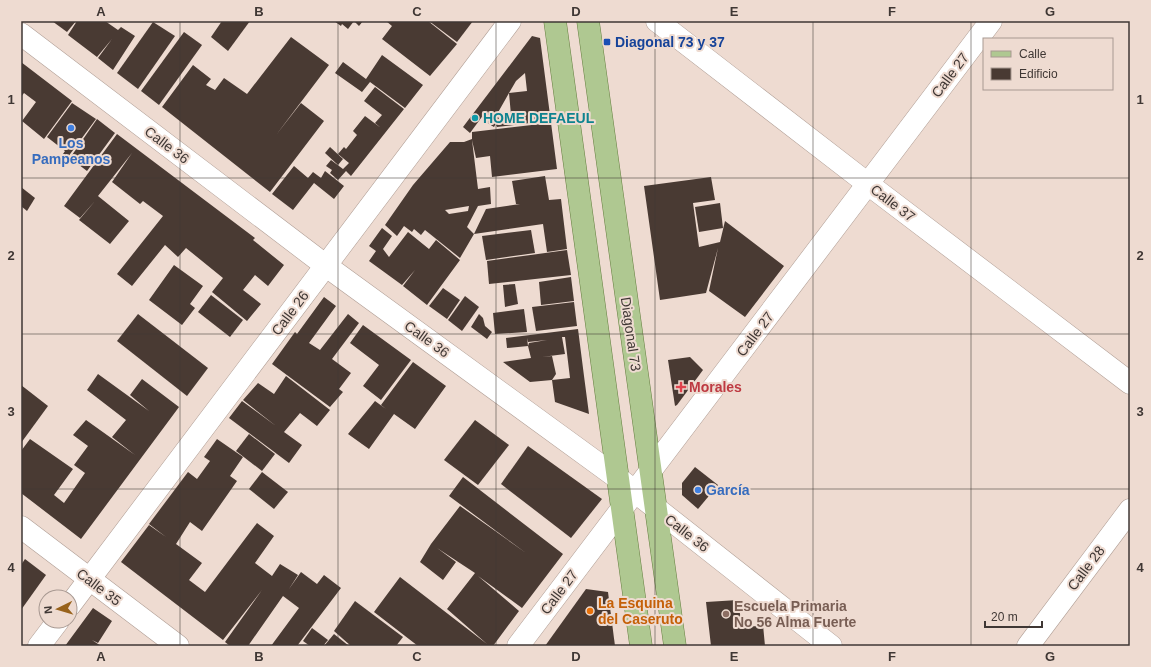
<svg xmlns="http://www.w3.org/2000/svg" width="1151" height="667" viewBox="0 0 1151 667" font-family="Helvetica,sans-serif">
<rect width="100%" height="100%" fill="#eedbd1"/>
<g fill="#493a33" fill-rule="evenodd">
<polygon points="52,21 76,21 67,32"/>
<polygon points="77,21 105,21 118,30 121,27 135,36 113,70 98,58 112,39 97,57 68,35"/>
<polygon points="222,21 250,21 228,51 211,37"/>
<polygon points="334,21 363,21 359,26 354,21 348,29 342,24 341,26"/>
<polygon points="386,21 428,21 457,44 430,76 382,39 392,26"/>
<polygon points="429,21 473,21 457,42"/>
<polygon points="153,22 175,36 138,89 117,73"/>
<polygon points="184,32 202,45 159,105 141,91"/>
<path d="M532,36L540,38L557,169L492,177L490,156L476,158L472,140L478,189L490,187L491,204L478,206L467,227L474,234L460,258L425,230L421,235L414,229L412,232L404,226L397,236L385,225L413,185L450,142H464L472,139V132L549,123H530L497,127L496,125L501,117L511,115L509,93L496,116L499,118L494,127L484,121L486,117L484,115L487,110L470,133L463,127ZM525,73L527,91L509,93L516,81ZM469,206L468,211L449,214L445,210Z"/>
<polygon points="291,37 329,65 276,135 301,103 324,121 270,192 162,107 193,65 211,79 206,85 215,90 224,78 247,94"/>
<polygon points="382,55 423,85 405,108 370,82 362,92 335,73 343,62 366,79"/>
<polygon points="21,62 72,101 44,139 22,121 36,102 24,93 21,97"/>
<polygon points="375,87 404,109 351,176 346,171 338,180 330,173 332,170 326,166 331,160 343,169 349,163 338,154 344,147 346,149 357,135 353,131 365,116 381,128 375,123 382,115 364,101"/>
<polygon points="72,103 96,119 62,165 57,163 65,151 47,137"/>
<polygon points="97,119 115,133 87,171 70,158"/>
<polygon points="117,134 255,238 253,240 284,265 268,286 255,275 243,290 261,304 247,321 212,292 223,278 186,248 178,257 165,245 132,286 117,274 163,216 143,201 140,204 112,182 132,153 98,196 129,221 110,244 79,220 95,201 80,218 64,206"/>
<polygon points="330,147 343,159 338,165 325,153"/>
<polygon points="294,166 308,178 313,172 321,178 325,171 344,186 334,199 314,183 293,210 272,194"/>
<polygon points="545,176 549,200 561,199 567,249 547,252 543,224 474,234 486,209 520,204 516,204 512,181"/>
<polygon points="711,177 715,200 693,203 699,247 720,242 725,221 784,266 745,317 709,291 718,248 706,293 660,300 644,186"/>
<polygon points="21,187 35,198 27,211 21,206"/>
<polygon points="720,203 723,228 699,232 695,207"/>
<polygon points="382,228 392,236 383,249 389,257 408,232 429,249 436,240 460,260 427,305 403,286 415,270 402,285 369,261 376,251 369,246"/>
<polygon points="531,230 535,253 486,260 482,236"/>
<polygon points="567,250 571,275 489,284 487,261"/>
<polygon points="174,265 203,286 190,304 195,308 182,325 149,300"/>
<polygon points="571,277 574,301 541,305 539,282"/>
<polygon points="515,284 518,304 505,307 503,285"/>
<polygon points="443,288 460,300 447,319 429,306"/>
<polygon points="211,295 243,320 230,337 198,312"/>
<polygon points="465,296 479,307 462,331 448,320"/>
<polygon points="324,297 336,306 309,343 320,350 348,314 359,323 332,359 351,373 339,389 343,392 330,407 272,364 295,332 297,334"/>
<polygon points="574,302 577,326 536,331 532,307"/>
<polygon points="524,309 527,332 495,334 493,313"/>
<polygon points="138,314 208,368 187,396 117,341"/>
<polygon points="479,314 483,318 485,326 492,332 487,339 471,327"/>
<polygon points="363,325 411,360 381,400 363,386 379,365 350,343"/>
<path d="M578,329L584,376L589,414L555,402L552,380L570,378L565,337H562L565,354L542,357L552,356L556,374L552,380L530,382L503,362L531,358L528,346L507,348L506,338ZM527,338L528,342L547,340L529,343L528,346Z"/>
<polygon points="690,357 703,370 677,405 675,406 668,360"/>
<polygon points="413,362 446,386 415,429 394,414 369,449 348,434 375,401 386,409 381,405"/>
<polygon points="98,374 149,411 130,395 142,379 179,407 81,539 21,493 21,451 30,439 73,469 54,495 64,503 85,473 74,465 88,446 73,435 86,420 135,455 112,437 126,420 87,390"/>
<polygon points="286,376 330,410 317,426 300,413 284,432 302,445 289,463 229,418 242,401 276,426 243,400 258,383 274,394"/>
<polygon points="21,385 48,406 21,443"/>
<polygon points="475,420 509,445 478,485 444,460"/>
<polygon points="249,434 275,454 262,471 236,451"/>
<polygon points="217,439 243,457 230,476 237,481 202,531 190,522 176,544 202,563 189,580 205,592 257,523 274,536 255,563 272,576 280,564 298,575 289,589 301,572 317,584 324,575 341,588 297,646 271,646 299,608 283,596 248,646 230,646 225,642 262,590 223,640 121,562 149,525 166,537 149,524 188,472 197,479 210,461 204,457"/>
<polygon points="528,446 602,499 571,538 501,484"/>
<polygon points="695,467 718,485 698,509 682,495 682,483"/>
<polygon points="262,472 288,492 274,509 249,489"/>
<polygon points="463,477 563,554 522,608 478,576 519,611 493,646 418,646 374,612 400,577 487,644 447,609 475,573 437,548 456,562 443,580 420,562 431,544 460,506 526,553 449,496"/>
<polygon points="25,559 46,575 21,610 21,565"/>
<polygon points="586,589 608,592 615,646 545,646"/>
<polygon points="738,600 742,628 763,625 765,646 711,646 706,602"/>
<polygon points="355,601 403,637 396,646 351,646 334,631"/>
<polygon points="93,608 112,621 98,643 92,640 101,646 65,646"/>
<polygon points="312,628 328,640 323,646 310,646 303,641"/>
<polygon points="334,634 349,646 324,646"/>
</g>
<g fill="none" stroke-linecap="round" stroke-linejoin="round">
<g stroke="#b09e95" stroke-width="23">
<g id="minor">
<polyline points="657,21 868,184 1130,383"/>
<polyline points="21,34 325,265 619,479 831,646"/>
<polyline points="21,527 178,646"/>
<polyline points="70,605 510,21"/>
<polyline points="39,646 58,621"/>
<polyline points="518,646 991,21"/>
<polyline points="1028,646 1130,510"/>
</g>
</g>
<g stroke="#657e40" stroke-width="23">
<g id="major">
<polyline points="555,21 641,646"/>
<polyline points="588,21 675,646"/>
</g>
</g>
<use href="#minor" stroke="#fff" stroke-width="22"/>
<use href="#major" stroke="#afc891" stroke-width="22"/>
</g>
<path fill="none" stroke="#3f3734" stroke-width="1" stroke-opacity="0.55" d="M180,21V646M338,21V646M496,21V646M655,21V646M813,21V646M971,21V646M21,178H1130M21,334H1130M21,489H1130"/>
<rect fill="#1a4fb4" stroke="#eedbd1" stroke-width="1.5" x="603" y="38" width="8" height="8" rx="2"/>
<circle fill="#0f9aa8" stroke="#eedbd1" stroke-width="1.5" cx="475" cy="118" r="4"/>
<g fill="#3f7fe0" stroke="#eedbd1" stroke-width="1.5">
<circle cx="71" cy="128" r="4"/>
<circle cx="698" cy="490" r="4"/>
</g>
<path fill="#e0444e" stroke="#eedbd1" stroke-width="1.5" d="M679 381h4v4h4v4h-4v4h-4v-4h-4v-4h4z"/>
<circle fill="#e8710a" stroke="#eedbd1" stroke-width="1.5" cx="590" cy="611" r="4"/>
<circle fill="#8d6e63" stroke="#eedbd1" stroke-width="1.5" cx="726" cy="614" r="4"/>
<g text-anchor="middle" dominant-baseline="central" stroke-width="4" stroke-linejoin="round" paint-order="stroke">
<g font-size="14" font-weight="bold" fill="#164399" stroke="#eedbd1" text-anchor="start">
<text x="615" y="42">Diagonal 73 y 37</text>
</g>
<g font-size="14" fill="#3f3734" stroke="#eedbd1">
<text transform="translate(950 75) rotate(-53)">Calle 27</text>
<text transform="translate(167 145) rotate(37)">Calle 36</text>
<text transform="translate(893 203) rotate(37)">Calle 37</text>
<text transform="translate(290 313) rotate(-53)">Calle 26</text>
<text transform="translate(631 334) rotate(82)">Diagonal 73</text>
<text transform="translate(755 334) rotate(-53)">Calle 27</text>
<text transform="translate(427 339) rotate(36)">Calle 36</text>
<text transform="translate(687 533) rotate(38)">Calle 36</text>
<text transform="translate(1086 568) rotate(-53)">Calle 28</text>
<text transform="translate(99 587) rotate(37)">Calle 35</text>
<text transform="translate(559 592) rotate(-53)">Calle 27</text>
</g>
<g font-size="14" font-weight="bold" fill="#0d838f" stroke="#eedbd1" text-anchor="start">
<text x="483" y="118">HOME DEFAEUL</text>
</g>
<g font-size="14" font-weight="bold" fill="#366cbe" stroke="#eedbd1">
<text x="71" y="143">Los<tspan x="71" dy="16">Pampeanos</tspan></text>
<text x="706" y="490" text-anchor="start">García</text>
</g>
<g font-size="14" font-weight="bold" fill="#be3a42" stroke="#eedbd1" text-anchor="start">
<text x="689" y="387">Morales</text>
</g>
<g font-size="14" font-weight="bold" fill="#c56008" stroke="#eedbd1" text-anchor="start">
<text x="598" y="603">La Esquina<tspan x="598" dy="16">del Caseruto</tspan></text>
</g>
<g font-size="14" font-weight="bold" fill="#785e54" stroke="#eedbd1" text-anchor="start">
<text x="734" y="606">Escuela Primaria<tspan x="734" dy="16">No 56 Alma Fuerte</tspan></text>
</g>
</g>
<rect width="1151" height="667" fill="none" stroke="#eedbd1" stroke-width="44"/>
<rect x="983" y="38" width="130" height="52" fill="#eedbd1" stroke="#a89992"/>
<rect x="991" y="51" width="20" height="6" fill="#afc891" stroke="#a89992"/>
<text x="1019" y="58" font-size="12" fill="#3f3734">Calle</text>
<rect x="991" y="68" width="20" height="12" fill="#493a33" stroke="#a89992"/>
<text x="1019" y="78" font-size="12" fill="#3f3734">Edificio</text>
<g transform="translate(58 609) rotate(265)"><circle r="19" fill="#eedbd1" stroke="#a89992"/>
<path d="M0-3L7 15L0 10L-7 15Z" fill="#98621b"/>
<text y="-6" font-size="11" font-weight="bold" text-anchor="middle" fill="#3f3734">N</text>
</g>
<path d="M985 621v6h57v-6" fill="none" stroke="#3f3734" stroke-width="2"/>
<text x="991" y="621" font-size="12" fill="#3f3734" stroke="#eedbd1" stroke-width="3" paint-order="stroke">20 m</text>
<rect x="22" y="22" width="1107" height="623" fill="none" stroke="#3f3734" stroke-width="1.5"/>
<g font-size="13" text-anchor="middle" font-weight="bold" fill="#3f3734">
<text x="101" y="16">A</text>
<text x="259" y="16">B</text>
<text x="417" y="16">C</text>
<text x="576" y="16">D</text>
<text x="734" y="16">E</text>
<text x="892" y="16">F</text>
<text x="1050" y="16">G</text>
<text x="11" y="104">1</text>
<text x="1140" y="104">1</text>
<text x="11" y="260">2</text>
<text x="1140" y="260">2</text>
<text x="11" y="416">3</text>
<text x="1140" y="416">3</text>
<text x="11" y="572">4</text>
<text x="1140" y="572">4</text>
<text x="101" y="661">A</text>
<text x="259" y="661">B</text>
<text x="417" y="661">C</text>
<text x="576" y="661">D</text>
<text x="734" y="661">E</text>
<text x="892" y="661">F</text>
<text x="1050" y="661">G</text>
</g>
</svg>
